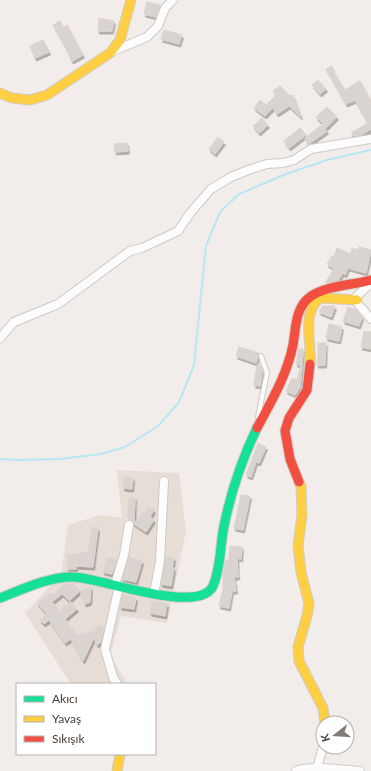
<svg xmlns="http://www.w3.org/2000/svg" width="371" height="771" viewBox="0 0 371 771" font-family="Lato,sans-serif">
<defs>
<filter id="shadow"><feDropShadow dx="1.5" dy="3" stdDeviation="0" flood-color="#0004"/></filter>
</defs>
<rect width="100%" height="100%" fill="#f2edea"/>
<polygon fill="#e6ded6" points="117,470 179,473 186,531 167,623 121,616 110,656 128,684 71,684 25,613 61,575 68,525 100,515 122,518"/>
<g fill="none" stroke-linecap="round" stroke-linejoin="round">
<polyline stroke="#b6e7f4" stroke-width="2" points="0,459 17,460 60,459 101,454 125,447 158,426 179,402 194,365 206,246 220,212 239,194 286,174 327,160 371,150"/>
</g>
<g fill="#dad4d0" stroke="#dad4cf" filter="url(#shadow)">
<polygon points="147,2 160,5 156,17 144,14"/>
<polygon points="99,18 114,21 112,31 98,31"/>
<polygon points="60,21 63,28 67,25 83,55 72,61 68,53 69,53 53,25"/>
<polygon points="164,30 182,35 179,44 161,39"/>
<polygon points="43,40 49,52 35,58 30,46"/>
<polygon points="332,66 333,71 345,90 360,81 371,101 371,129 361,135 354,136 351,133 368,123 355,100 346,104 326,69"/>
<polygon points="318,80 326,89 320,94 312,85"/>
<polygon points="280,86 290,96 293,95 301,117 289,106 277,114 273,108 265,116 254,108 260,100 266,105 276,95 273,91"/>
<polygon points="327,107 337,117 325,129 327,131 309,144 305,138 323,124 316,117"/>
<polygon points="262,118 268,125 259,133 253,126"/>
<polygon points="300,128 306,135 289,148 284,141"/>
<polygon points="218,137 224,142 215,154 209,149"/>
<polygon points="127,143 128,151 115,152 114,144"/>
<polygon points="359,247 371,250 366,273 348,268 345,275 343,273 338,280 325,283 334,269 327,264 332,256 334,257 337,248 351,254 352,248 359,250"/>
<polygon points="323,306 335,306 331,317 319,312"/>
<polygon points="348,307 356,310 362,317 359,326 343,321"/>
<polygon points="329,324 342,327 339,341 326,338"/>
<polygon points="364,331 371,332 371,349 361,347"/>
<polygon points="318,343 326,343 325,365 317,365 318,354"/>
<polygon points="239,347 259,353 256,363 236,356"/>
<polygon points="299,349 303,349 303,353 300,387 295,395 286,391 292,378 297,380 301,365 296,364"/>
<polygon points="257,365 261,365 262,370 260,386 254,385"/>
<polygon points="258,443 266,447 259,463 256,462 251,477 246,475"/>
<polygon points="124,477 133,478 132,489 123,488"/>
<polygon points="241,495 250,496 243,530 234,528"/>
<polygon points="129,497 135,498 134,524 143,512 145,513 149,507 154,510 150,517 154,520 146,532 134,524 132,521 128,519"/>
<polygon points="92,527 98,528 93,567 76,566 76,569 67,569 68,554 81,554 82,552 88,552"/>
<polygon points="230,546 242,547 241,559 237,558 238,577 234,577 236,591 232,591 229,608 219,606 223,589 223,575 226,560 229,560"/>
<polygon points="129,557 142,561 136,582 122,579"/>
<polygon points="166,557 174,558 172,568 174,568 171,586 161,584"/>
<polygon points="107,558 117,560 112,574 103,572"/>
<polygon points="73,584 80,591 69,601 62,594 52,602 59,611 71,602 77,609 65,619 77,636 84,632 85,635 93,630 96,634 94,637 98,635 95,629 101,625 104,630 101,642 97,645 94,638 83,661 71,639 65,643 49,620 44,624 40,620 47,614 37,603 51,593 53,595 64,585"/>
<polygon points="91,587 90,602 85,604 80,592"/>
<polygon points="123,595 136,598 134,609 120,607"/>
<polygon points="152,601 167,604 165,616 150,613"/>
</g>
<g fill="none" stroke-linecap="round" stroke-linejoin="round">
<g stroke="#cec9c5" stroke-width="6">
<polyline id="lane" points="258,417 267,373 261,356"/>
</g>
<g stroke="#cec9c5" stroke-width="10">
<g id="street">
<polyline points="111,52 147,37 158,26 165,8 173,0"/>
<polyline points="371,283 356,297 358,304 371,319"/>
<polyline points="0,338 14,322 58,304 130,251 142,248 178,231 191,212 211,189 231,177 251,169 267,164 283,163 294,160 311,149 371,139"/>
<polyline points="115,585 124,555 129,525"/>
<polyline points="154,594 160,561 164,481"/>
<polyline points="117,684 113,677 105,649 119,586"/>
<polyline points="317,768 323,747"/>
<path d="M296,771C310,765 344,770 360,771"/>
</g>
</g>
<g stroke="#d3cac1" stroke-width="11">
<path id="fast" d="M0,598C21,590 50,576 73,577C99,577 199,616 213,586C221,568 220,545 224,526C231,492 242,459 257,428"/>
</g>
<g stroke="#d3cac1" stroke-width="11">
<g id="slow">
<polyline points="0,93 12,98 30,100 47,95 110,53 120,40 131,0"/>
<path d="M310,364C312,343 301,313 320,298L357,300"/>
<polyline points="299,482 301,486 302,515 298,546 301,572 309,604 307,616 298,647 299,661 323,708 325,723"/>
<polyline points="117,771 120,754"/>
</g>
</g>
<g stroke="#d3cac1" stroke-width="11">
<g id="jam">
<path d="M257,428C271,402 287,375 293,345C296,328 295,308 310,297C324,286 353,285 371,280"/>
<polyline points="299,482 290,459 285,431 289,418 307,390 310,364"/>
</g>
</g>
<use href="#lane" stroke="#fdfcfc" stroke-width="4"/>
<use href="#street" stroke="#fdfcfc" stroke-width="8"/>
<use href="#fast" stroke="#16e098" stroke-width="9"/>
<use href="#slow" stroke="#ffcf43" stroke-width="9"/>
<use href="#jam" stroke="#f24e42" stroke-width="9"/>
</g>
<rect x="16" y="683" width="140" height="72" fill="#ffffff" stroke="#b6b1ae"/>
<rect x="24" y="696" width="20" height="6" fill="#16e098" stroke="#b6b1ae"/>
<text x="52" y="703" font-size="12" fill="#483d34">Akıcı</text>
<rect x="24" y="716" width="20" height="6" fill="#ffcf43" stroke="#b6b1ae"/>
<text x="52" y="723" font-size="12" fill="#483d34">Yavaş</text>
<rect x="24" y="736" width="20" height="6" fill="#f24e42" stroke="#b6b1ae"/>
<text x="52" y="743" font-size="12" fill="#483d34">Sıkışık</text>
<g transform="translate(335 735) rotate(253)"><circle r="19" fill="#ffffff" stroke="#b6b1ae"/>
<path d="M0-3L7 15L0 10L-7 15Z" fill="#847b74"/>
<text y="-6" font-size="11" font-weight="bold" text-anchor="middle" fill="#483d34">K</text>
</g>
</svg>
